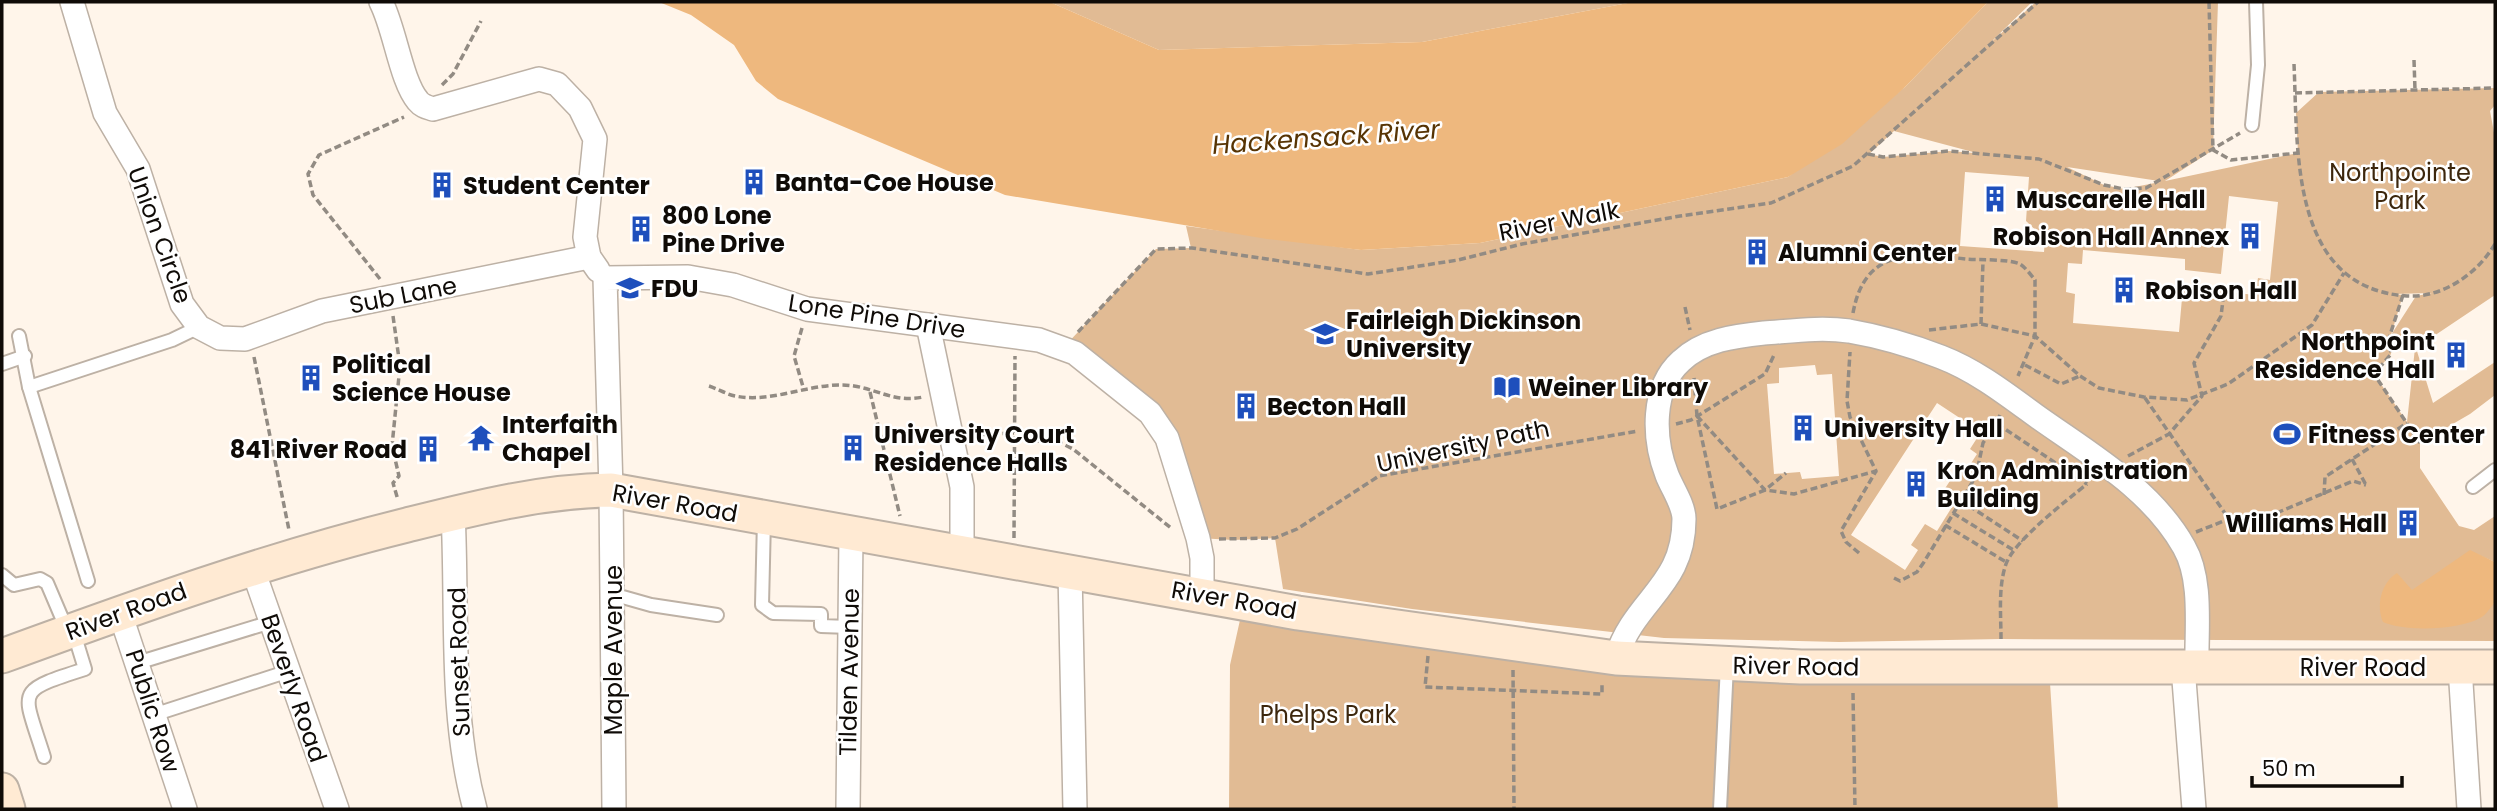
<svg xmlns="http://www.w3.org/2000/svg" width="2497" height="811" viewBox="0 0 2497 811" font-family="Poppins,sans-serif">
<rect width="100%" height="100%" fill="#fff5ea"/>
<g fill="#e1bb94" fill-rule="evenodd">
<polygon points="1050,2 1633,2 1422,42 1159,50"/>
<path d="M1988,2H2032L1987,46L2036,2H2218L2213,150L2165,181L2298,153L2296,113L2319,92L2495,88V105L2490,111L2495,138V240L2491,250L2495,244V295L2416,348L2433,403L2495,362V395L2470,414L2420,443V468L2459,526L2474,530L2495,516V562L2474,553L2491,606L2495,602V641L2001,639L1839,642L1664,638L1412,609L1283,589L1275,538L1233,540L1198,538L1167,439L1063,348L1156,249L1191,248L1186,226L1361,250L1480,243L1788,177L1905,87ZM1894,131L1973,152L1974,153L1949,151L1883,157L1869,154ZM2067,167L2159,181L2160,182L2124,189L2104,185ZM1965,172L2029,177L2026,221L2045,239L2044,252L1960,246ZM2229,196L2278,202L2270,280L2258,278L2255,295L2183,287L2179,332L2073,323L2075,294L2066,292L2068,263L2082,264L2083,250L2185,259V270L2221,274ZM2432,293L2416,296L2391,335L2403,295L2394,294ZM2390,339L2415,348L2407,422L2374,374L2391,354ZM1815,365L1817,375L1832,374L1839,476L1802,479L1800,472L1774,474L1767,384L1779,383V368ZM1937,403L1981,432L1970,449L1977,454L1966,471L1959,467L1944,490L1957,499L1937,531L1925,524L1911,545L1918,550L1905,570L1851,535Z"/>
<polygon points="1244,602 1616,658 2049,667 2058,809 1229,809 1230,665"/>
</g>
<g fill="#eeb87e">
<polygon points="659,2 1050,2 1159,50 1422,42 1633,2 1988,2 1905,87 1842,144 1788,177 1480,243 1361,250 1267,239 1005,195 778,99 756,81 734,45 691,15"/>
<path d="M2470,550L2495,562V602C2491,607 2486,615 2480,618C2459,630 2405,632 2383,622C2376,605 2381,583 2397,573L2412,590Z"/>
</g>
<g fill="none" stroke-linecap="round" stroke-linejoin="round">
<g stroke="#bdb1a5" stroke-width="16">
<g id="lane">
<polyline points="2252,125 2258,65 2256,2"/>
<polyline points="19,336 29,387 88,581"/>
<polyline points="2,364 25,356"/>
<polyline points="29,387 172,340 199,327"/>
<polyline points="2473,487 2495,470"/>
<polyline points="764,519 762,605 773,613 821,614 821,626 850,627"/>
<polyline points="2,575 14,585 40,579 47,583 67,630"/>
<polyline points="612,594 651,605 717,615"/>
<polyline points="137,663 271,622"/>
<polyline points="153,715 289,671"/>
<path d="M44,757C23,689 13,692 85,669L73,630"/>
<polyline points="1720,809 1727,665"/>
</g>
</g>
<g stroke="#bdb1a5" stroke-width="26">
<g id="street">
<polyline points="72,2 105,113 138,169 182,304 199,327 220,338 245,339 322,311 589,257"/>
<path d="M381,2C395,29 401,81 418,101C422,106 427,107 433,109L539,79L557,84L580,108L595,139L585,237L589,257L598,270"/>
<polyline points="928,325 962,487 962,554"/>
<path d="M453,513C458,612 449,713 475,809"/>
<polyline points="252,567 337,809"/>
<polyline points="1070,572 1075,809"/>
<polyline points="120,613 185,809"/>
<path d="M1616,658C1635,598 1684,587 1684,519C1684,505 1672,488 1667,475C1653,439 1651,388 1681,361C1703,340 1735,336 1764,333C1792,331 1821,327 1849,331C1878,336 1913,346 1941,357C1975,370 2005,393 2035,415C2088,453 2151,488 2184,547C2203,580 2196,630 2197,667"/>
<polyline points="2183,667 2194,809"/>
<polyline points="2460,667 2469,809"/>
<polyline points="614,809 611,490 605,278 688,277 733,285 807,309 1039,340 1075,353 1150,413 1167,438 1198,538 1202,558 1202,594"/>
<polyline points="848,809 851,534"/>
</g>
</g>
<g stroke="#bdb1a5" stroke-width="37">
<g id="secondary">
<path d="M2,656C136,607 269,559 407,525C475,508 541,491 611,490L1298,613L1616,658L1801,667H2495"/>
<polyline points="2,790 8,809"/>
</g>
</g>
<g stroke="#928b83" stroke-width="3.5" stroke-dasharray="7 3.5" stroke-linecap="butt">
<polyline points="2209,2 2213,150 2231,160 2298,153"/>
<polyline points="2414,60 2415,90"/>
<path d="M2294,64C2298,150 2289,288 2407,296C2443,298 2477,274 2495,244"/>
<polyline points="442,85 453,74 481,21"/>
<polyline points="2295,93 2495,88"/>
<polyline points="1868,154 1883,157 1949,151 2039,159 2104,185 2124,189 2146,188 2240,133"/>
<polyline points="380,279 313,195 308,174 319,155 404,117"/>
<polyline points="2403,295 2389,338 2391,354 2374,374 2420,443"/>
<polyline points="1685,307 1690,330"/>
<path d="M1853,313C1865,247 1913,253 1966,259C1979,260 2009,259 2020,264C2025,267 2031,275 2035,280V336L2018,376"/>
<polyline points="393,316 400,366 392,446 399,476 393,483 398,500"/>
<polyline points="1981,324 1983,261"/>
<polyline points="802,328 794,356 804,390"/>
<polyline points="1929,330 1981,324 2035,336 2080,376 2099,388 2144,397 2187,400 2228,384 2312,325 2344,273"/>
<polyline points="1078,332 1156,249 1192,248 1368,274 1458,260 1522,244 1680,216 1771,203 1853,166 2038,2"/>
<polyline points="254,357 289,530"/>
<polyline points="2025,365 2061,384 2080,376"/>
<polyline points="1694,378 1697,416 1717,509 1765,490 1786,473"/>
<path d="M709,386C718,389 726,394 735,396C775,404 814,380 854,386C879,390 896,403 923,397"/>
<polyline points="870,392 900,516"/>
<polyline points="2145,398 2229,519"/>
<polyline points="2000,415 1996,423 2087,484"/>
<polyline points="1697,416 1765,490 1794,494 1876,471 1850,417 1847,401 1850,352"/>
<polyline points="1676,424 1691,420 1765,374 1775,353"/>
<polyline points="971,435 1014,433"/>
<polyline points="1014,441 1057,441 1073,449 1171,528"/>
<polyline points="2128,456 2169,434 2202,396 2194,363 2221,316 2224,292"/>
<polyline points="2352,459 2366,485"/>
<polyline points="2324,495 2325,477 2407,423"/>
<polyline points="1960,500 2023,541"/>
<polyline points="1953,513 2015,551"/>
<polyline points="1945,525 2006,562"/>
<polyline points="2196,532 2229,519 2267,517 2353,481 2366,485"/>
<polyline points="1014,538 1015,356"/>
<polyline points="1219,539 1275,538 1297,529 1379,476 1638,431"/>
<polyline points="1859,553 1846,542 1841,531 1876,471"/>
<polyline points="1894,578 1900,581 1917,572 1924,562 1976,476 1983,443 1996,423"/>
<path d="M2001,639C2001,615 1998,587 2006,564C2014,541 2067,500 2087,484"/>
<polyline points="1428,656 1425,687 1602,694 1602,682"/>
<polyline points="1513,670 1514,809"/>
<polyline points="1853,693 1855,809"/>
</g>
<use href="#lane" stroke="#fff" stroke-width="12"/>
<use href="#street" stroke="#fff" stroke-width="23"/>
<use href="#secondary" stroke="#ffead3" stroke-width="33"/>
</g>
<defs>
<g id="building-bare" transform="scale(2.1)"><path d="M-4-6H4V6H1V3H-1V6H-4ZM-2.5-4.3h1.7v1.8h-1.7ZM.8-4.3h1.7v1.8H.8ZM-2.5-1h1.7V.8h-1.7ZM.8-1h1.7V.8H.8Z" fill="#1e4fbc" stroke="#fff" stroke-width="2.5" paint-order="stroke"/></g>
<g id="university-bare" transform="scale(2.1)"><path d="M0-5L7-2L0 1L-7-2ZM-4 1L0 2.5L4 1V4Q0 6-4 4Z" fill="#1e4fbc" stroke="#fff" stroke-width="2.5" paint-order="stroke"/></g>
<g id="library-bare" transform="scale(2.1)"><path d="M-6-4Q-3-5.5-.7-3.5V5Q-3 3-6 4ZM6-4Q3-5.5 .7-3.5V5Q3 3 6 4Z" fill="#1e4fbc" stroke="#fff" stroke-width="2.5" paint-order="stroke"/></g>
<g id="stadium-bare" transform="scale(2.1)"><path d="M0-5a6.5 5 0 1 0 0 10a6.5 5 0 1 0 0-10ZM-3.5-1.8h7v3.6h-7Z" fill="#1e4fbc" stroke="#fff" stroke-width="2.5" paint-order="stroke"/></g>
<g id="temple-bare" transform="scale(2.1)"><path d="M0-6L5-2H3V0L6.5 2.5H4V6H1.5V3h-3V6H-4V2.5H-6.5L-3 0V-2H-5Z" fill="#1e4fbc" stroke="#fff" stroke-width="2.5" paint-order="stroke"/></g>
</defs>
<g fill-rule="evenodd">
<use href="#building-bare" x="754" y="182"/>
<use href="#building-bare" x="442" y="185"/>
<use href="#building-bare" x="1995" y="199"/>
<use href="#building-bare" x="641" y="229"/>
<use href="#building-bare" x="2250" y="236"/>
<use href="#building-bare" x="1757" y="252"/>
<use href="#university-bare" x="630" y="288"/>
<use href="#building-bare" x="2124" y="290"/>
<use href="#university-bare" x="1325" y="334"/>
<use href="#building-bare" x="2456" y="355"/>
<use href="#building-bare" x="311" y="378"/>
<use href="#library-bare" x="1507" y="387"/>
<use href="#building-bare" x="1246" y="406"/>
<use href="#building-bare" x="1803" y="428"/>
<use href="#stadium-bare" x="2287" y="434"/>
<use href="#temple-bare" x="481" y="438"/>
<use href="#building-bare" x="853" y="448"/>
<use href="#building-bare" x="428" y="449"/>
<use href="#building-bare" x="1916" y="484"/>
<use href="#building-bare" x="2408" y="523"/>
</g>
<g text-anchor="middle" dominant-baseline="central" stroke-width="5" stroke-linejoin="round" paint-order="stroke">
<g font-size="24" fill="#3d270d" stroke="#fff">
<text x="2400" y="172">Northpointe<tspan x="2400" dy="28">Park</tspan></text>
<text x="1328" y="714">Phelps Park</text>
</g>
<g font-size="24" font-weight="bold" fill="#0f0b07" stroke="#fff" text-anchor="start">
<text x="775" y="182">Banta-Coe House</text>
<text x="463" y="185">Student Center</text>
<text x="2016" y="199">Muscarelle Hall</text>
<text x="662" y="215">800 Lone<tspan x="662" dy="28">Pine Drive</tspan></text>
<text x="2229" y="236" text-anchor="end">Robison Hall Annex</text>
<text x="1778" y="252">Alumni Center</text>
<text x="651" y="288">FDU</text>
<text x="2145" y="290">Robison Hall</text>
<text x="1346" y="320">Fairleigh Dickinson<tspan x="1346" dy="28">University</tspan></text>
<text x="2435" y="341" text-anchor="end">Northpoint<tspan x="2435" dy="28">Residence Hall</tspan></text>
<text x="332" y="364">Political<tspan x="332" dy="28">Science House</tspan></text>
<text x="1528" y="387">Weiner Library</text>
<text x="1267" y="406">Becton Hall</text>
<text x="502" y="424">Interfaith<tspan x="502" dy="28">Chapel</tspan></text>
<text x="1824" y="428">University Hall</text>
<text x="874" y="434">University Court<tspan x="874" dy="28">Residence Halls</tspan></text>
<text x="2308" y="434">Fitness Center</text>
<text x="407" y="449" text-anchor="end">841 River Road</text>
<text x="1937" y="470">Kron Administration<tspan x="1937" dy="28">Building</tspan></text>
<text x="2387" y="523" text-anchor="end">Williams Hall</text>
</g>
<g font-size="24" fill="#0f0b07" stroke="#fff">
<text transform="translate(1559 221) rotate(-11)">River Walk</text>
<text transform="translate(160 235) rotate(70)">Union Circle</text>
<text transform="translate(403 295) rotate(-11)">Sub Lane</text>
<text transform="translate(877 316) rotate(9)">Lone Pine Drive</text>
<text transform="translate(1463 446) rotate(-12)">University Path</text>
<text transform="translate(675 503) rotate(10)">River Road</text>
<text transform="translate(1234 600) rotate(10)">River Road</text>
<text transform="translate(126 611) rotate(-20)">River Road</text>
<text transform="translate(613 650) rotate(-90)">Maple Avenue</text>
<text transform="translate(459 662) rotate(-92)">Sunset Road</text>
<text transform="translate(1796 666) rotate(1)">River Road</text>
<text x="2363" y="667">River Road</text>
<text transform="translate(849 672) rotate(-89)">Tilden Avenue</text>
<text transform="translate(294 688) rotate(71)">Beverly Road</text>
<text transform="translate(153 711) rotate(72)">Public Row</text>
</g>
<g font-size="26" font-style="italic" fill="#573404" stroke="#fff">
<text transform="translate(1326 137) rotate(-4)">Hackensack River</text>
</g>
</g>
<rect width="2497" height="811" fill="none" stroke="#0f0b07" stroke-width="7"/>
<path d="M2252 776v10h150v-10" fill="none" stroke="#0f0b07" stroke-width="3.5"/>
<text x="2262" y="776" font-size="21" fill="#0f0b07" stroke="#ffffff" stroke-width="5" paint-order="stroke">50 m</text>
</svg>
